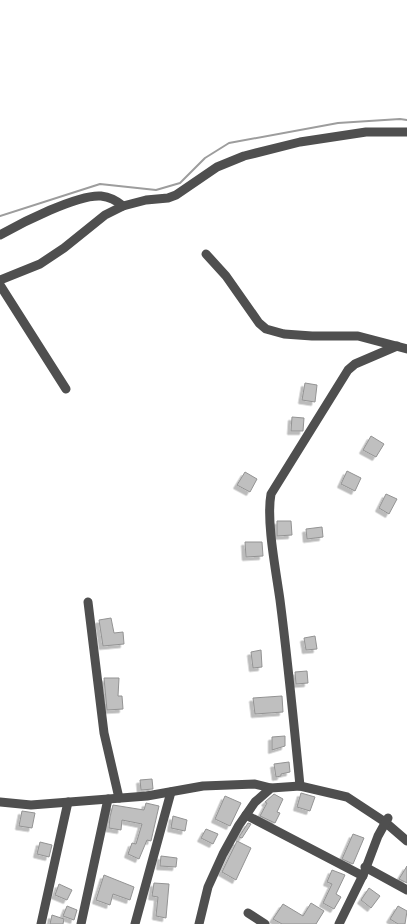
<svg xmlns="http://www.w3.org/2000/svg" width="407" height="924" viewBox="0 0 407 924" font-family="Raleway,sans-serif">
<defs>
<filter id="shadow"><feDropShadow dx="-3.5" dy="3.5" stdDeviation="0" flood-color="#0004"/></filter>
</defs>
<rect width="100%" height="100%" fill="#fff"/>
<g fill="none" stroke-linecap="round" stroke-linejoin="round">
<polyline stroke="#9d9d9d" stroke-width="2" points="0,216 100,184 156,190 180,183 205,158 229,143 338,123 400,119 407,120"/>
</g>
<g fill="#bfbfbf" stroke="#939393" filter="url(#shadow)">
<polygon points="305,383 317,385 315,402 302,400"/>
<polygon points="292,417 304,418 303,431 291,431"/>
<polygon points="371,436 384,444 376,457 363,450"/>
<polygon points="347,471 361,478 355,491 341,484"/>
<polygon points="245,472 257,479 250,492 237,485"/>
<polygon points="386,494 397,499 389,514 379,508"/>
<polygon points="277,521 291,521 292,535 277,536"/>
<polygon points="322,527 323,537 307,539 306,529"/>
<polygon points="245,542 262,542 263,556 246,557"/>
<polygon points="111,618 114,633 123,632 124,644 103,646 99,620"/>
<polygon points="315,636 317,649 306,650 304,638"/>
<polygon points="261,650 262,667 253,668 251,652"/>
<polygon points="307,671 308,683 296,684 295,672"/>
<polygon points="104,678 119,678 118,696 122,696 123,709 107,710"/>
<polygon points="282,696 283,712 255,714 253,698"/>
<polygon points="285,736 285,746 272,750 272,737"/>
<polygon points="289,762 290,772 281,774 281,776 276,777 274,764"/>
<polygon points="152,779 153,789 141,790 140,780"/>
<polygon points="301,793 315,797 310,811 297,807"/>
<polygon points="274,794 283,799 277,812 280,813 275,823 260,816 267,803 265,802"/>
<polygon points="225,796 241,803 230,826 215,819"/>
<polygon points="146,803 159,806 151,841 147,840 139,859 128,854 132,843 136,844 142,824 122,820 121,830 109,828 110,817 113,805 144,810"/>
<polygon points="22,811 35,813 32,828 19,826"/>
<polygon points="173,816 187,820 185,831 171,828"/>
<polygon points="248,823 251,824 242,838 239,837"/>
<polygon points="206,829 218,834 213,844 201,838"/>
<polygon points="353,834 364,838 353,864 342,859"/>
<polygon points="237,841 251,848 236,880 222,872"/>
<polygon points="40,842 52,845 49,857 37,854"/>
<polygon points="161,856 177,858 176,867 160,866"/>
<polygon points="407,866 407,883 399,879"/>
<polygon points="332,870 345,875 336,894 341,897 334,909 323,903 332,884 327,882"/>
<polygon points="104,875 134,887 130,900 113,894 110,905 96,900"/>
<polygon points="154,883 169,884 166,918 156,916 158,897 152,896"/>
<polygon points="59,884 72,890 67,900 55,895"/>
<polygon points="369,888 380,896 371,908 361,900"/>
<polygon points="311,903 324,911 316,924 282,924 273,919 283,904 303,916"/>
<polygon points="67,906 77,910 74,920 63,916"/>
<polygon points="398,906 407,911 405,924 398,924 390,919"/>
<polygon points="52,915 64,919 63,924 50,924"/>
</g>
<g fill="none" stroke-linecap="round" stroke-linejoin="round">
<g stroke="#4f4f4f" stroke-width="9">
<path d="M0,235C21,223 78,194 101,196C110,197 116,200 123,206"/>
<polyline points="206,254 226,276 259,323 266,329 284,334 312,336 358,336 407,349"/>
<polyline points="0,280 40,264 64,248 105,215 123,206 146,200 168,198 176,195 217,167 244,156 300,142 366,132 407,132"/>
<polyline points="0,285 66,389"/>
<polyline points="88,602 104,733 119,798"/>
<path d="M300,786C294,724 288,662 280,600C276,571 266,521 271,494L348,370L355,364L397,346"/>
<polyline points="0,802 31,805 147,796 203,786 255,784 271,788"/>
<polyline points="246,815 363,876"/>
<polyline points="365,867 407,890"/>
<polyline points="248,913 265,924"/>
<polyline points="41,924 68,802"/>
<polyline points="81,924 108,799"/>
<polyline points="135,924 171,792"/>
<polyline points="199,924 208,887 223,854 239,825 255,802 271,788 300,786 347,797 385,822 407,841"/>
<polyline points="339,924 364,873 378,836 388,818"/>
</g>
</g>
</svg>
